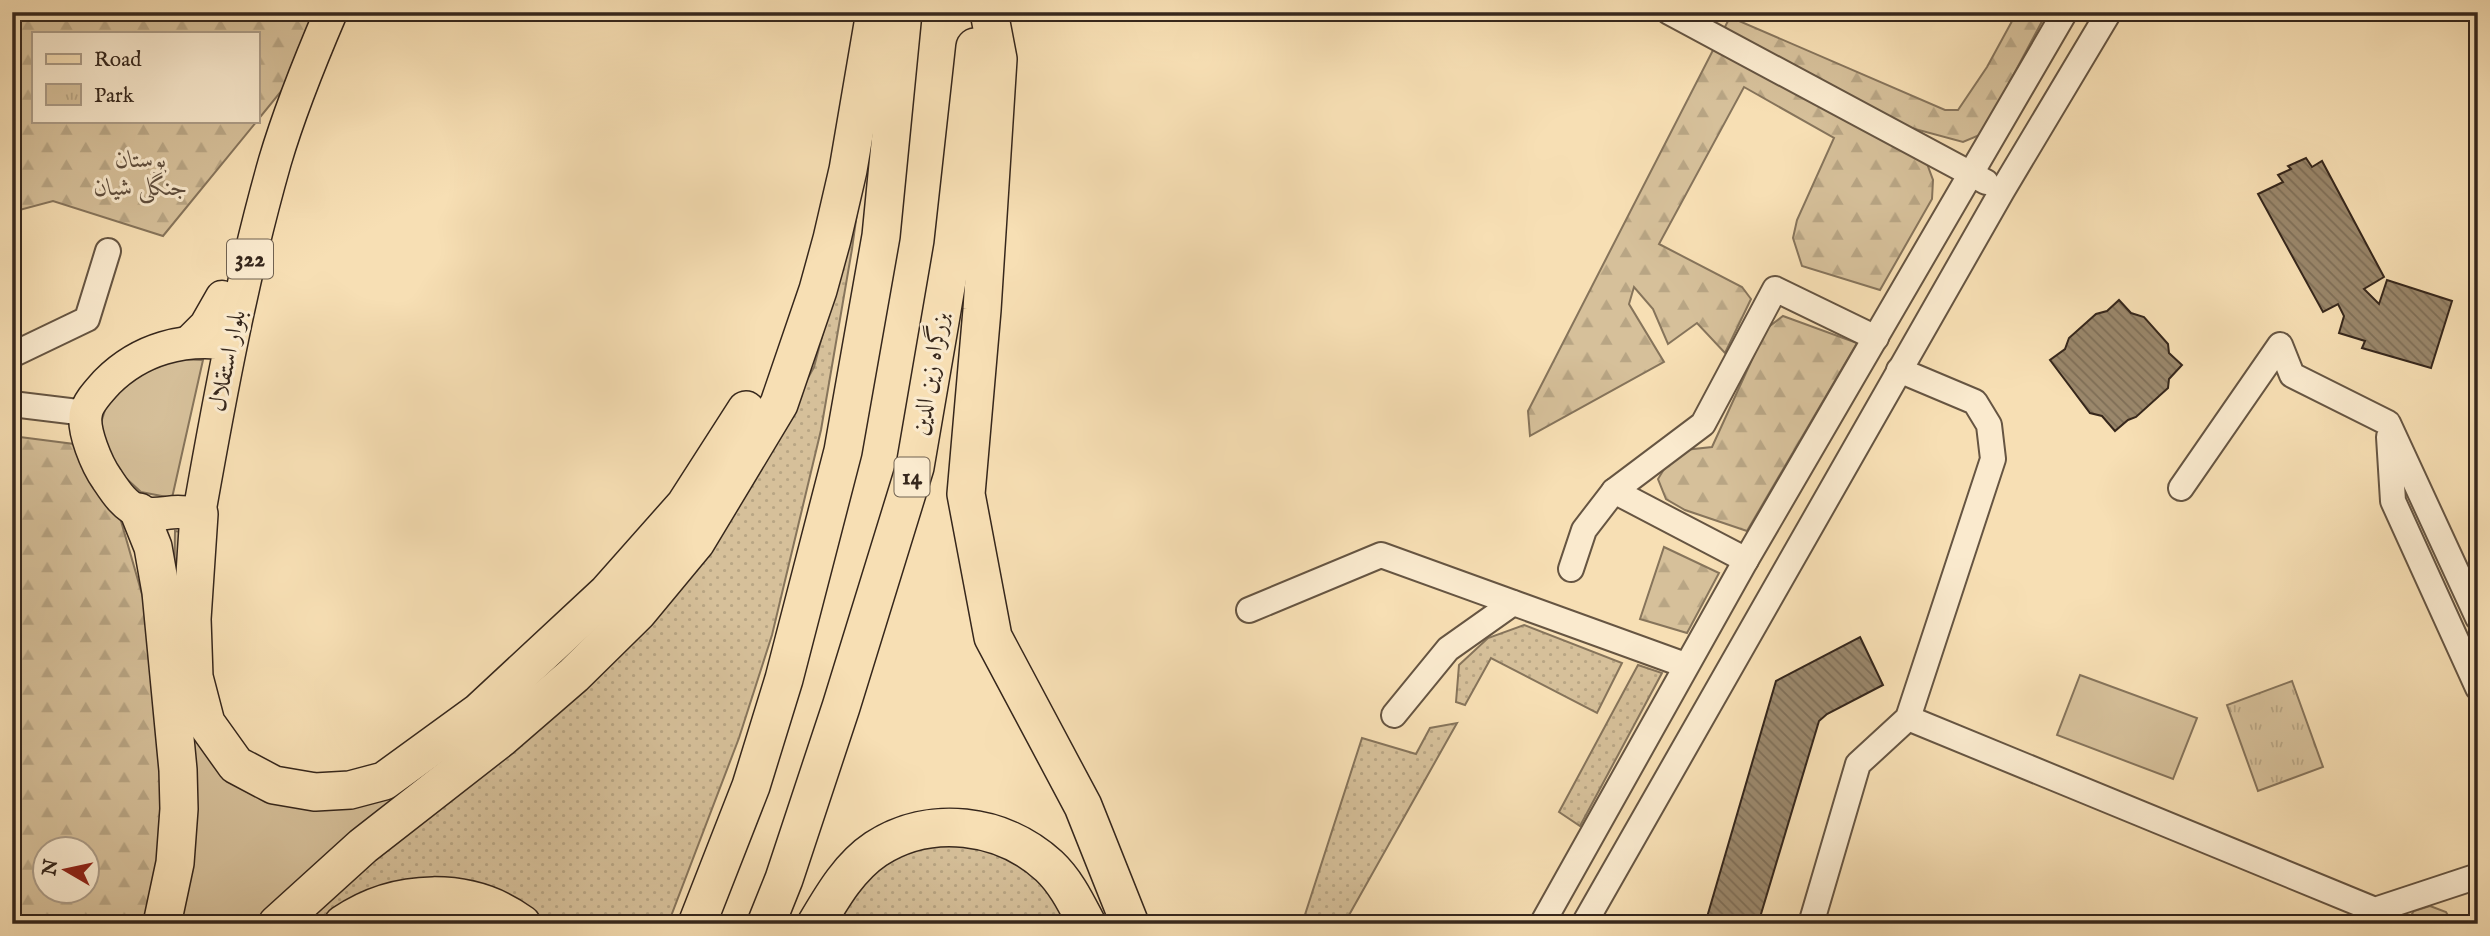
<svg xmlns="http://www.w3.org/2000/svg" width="2490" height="936" viewBox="0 0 2490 936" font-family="'IM FELL English',Amiri,serif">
<defs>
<pattern id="grass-dots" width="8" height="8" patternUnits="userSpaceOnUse" patternTransform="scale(1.75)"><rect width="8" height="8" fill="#d6c09a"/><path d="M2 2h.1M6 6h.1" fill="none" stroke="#b8a584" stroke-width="1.8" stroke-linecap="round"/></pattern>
<pattern id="forest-firs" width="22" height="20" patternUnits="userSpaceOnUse" patternTransform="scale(1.75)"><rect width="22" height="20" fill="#d6c09a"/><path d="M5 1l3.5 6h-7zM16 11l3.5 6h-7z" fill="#b8a584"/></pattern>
<pattern id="park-tufts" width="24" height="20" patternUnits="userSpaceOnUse" patternTransform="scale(1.75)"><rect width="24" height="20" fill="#d6c09a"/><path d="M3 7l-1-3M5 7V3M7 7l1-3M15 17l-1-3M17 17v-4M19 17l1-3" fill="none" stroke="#b8a584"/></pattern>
<pattern id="building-back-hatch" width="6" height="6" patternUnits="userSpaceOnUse" patternTransform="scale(1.75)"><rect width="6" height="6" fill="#9a876b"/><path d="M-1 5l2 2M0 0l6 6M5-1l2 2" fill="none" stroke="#7e6e57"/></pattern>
</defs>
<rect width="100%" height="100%" fill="#f7dfb4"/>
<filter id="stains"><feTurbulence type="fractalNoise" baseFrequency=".00286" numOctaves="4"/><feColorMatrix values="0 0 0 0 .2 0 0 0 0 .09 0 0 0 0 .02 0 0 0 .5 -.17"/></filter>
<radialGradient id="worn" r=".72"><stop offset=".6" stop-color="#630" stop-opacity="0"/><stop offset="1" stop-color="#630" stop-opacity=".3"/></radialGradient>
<g fill="url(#grass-dots)" stroke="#86745b" stroke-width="2">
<polygon points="876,74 852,249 821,430 772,635 739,738 668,924 537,924 331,918 324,924 291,924 789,412 814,367 837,279"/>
<polygon points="1524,625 1622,663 1597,713 1491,658 1465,705 1456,702 1459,665 1488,638"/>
<polygon points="1638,665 1662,673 1580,826 1559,812"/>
<polygon points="1457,723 1344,924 1302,924 1362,738 1416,754 1430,728"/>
<polygon points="945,837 1026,859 1078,924 828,924 874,862"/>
</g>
<g fill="url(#forest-firs)" stroke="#86745b" stroke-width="2" fill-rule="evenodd">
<polygon points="12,12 330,12 296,73 257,121 257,33 33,33 33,121 257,121 163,236 53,201 12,212"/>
<polygon points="2017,12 2047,12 1982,134 1963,142 1878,119 1926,161 1933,180 1932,199 1880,290 1802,266 1793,238 1797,220 1834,138 1744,87 1659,244 1742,287 1751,299 1725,353 1697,323 1668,344 1653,309 1634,287 1629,304 1664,362 1530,436 1528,411 1730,17 1945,110 1958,110 1987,67"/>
<polygon points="1783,316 1857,343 1747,531 1685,510 1666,499 1658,479 1675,451 1712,447 1766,329"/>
<path d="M12,436L74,444L119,514L162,664L168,834L144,924H12ZM46,848H88V890H46Z"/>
<polygon points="1664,547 1719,573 1687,633 1640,619"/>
</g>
<polygon fill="url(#park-tufts)" stroke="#86745b" stroke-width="2" points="2292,681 2323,767 2258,791 2227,705"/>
<g fill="#d6c09a" stroke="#86745b" stroke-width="2">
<polygon points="173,359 203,360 172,498 141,492 117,470 105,445 101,423 108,400 128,376"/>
<polygon points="175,531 193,534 190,706 316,807 573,638 620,617 264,924 169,924"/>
<polygon points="2080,675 2197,718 2173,779 2057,735"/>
<polygon points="415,906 500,924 362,924"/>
<polygon points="2430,906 2446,912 2453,924 2405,924 2414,911"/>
</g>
<g fill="url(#building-back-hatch)" stroke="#36271c" stroke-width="2">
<polygon points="2306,158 2312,167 2322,161 2384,277 2364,289 2379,304 2387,280 2452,301 2431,368 2362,348 2365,341 2339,333 2344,316 2338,304 2323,312 2258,194 2283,182 2278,175 2291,169 2288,166"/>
<polygon points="2119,300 2131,313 2144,317 2168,344 2169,353 2182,365 2169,379 2168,388 2136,417 2128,420 2115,431 2102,416 2090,413 2050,360 2065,349 2069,338 2096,314 2107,311"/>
<polygon points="1860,637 1883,685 1827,714 1819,721 1758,924 1705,924 1776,681"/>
</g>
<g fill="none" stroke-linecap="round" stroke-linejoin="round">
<g stroke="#665542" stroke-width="28">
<g id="minor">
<polyline points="1669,12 1986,182"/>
<polyline points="12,355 87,319 108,251"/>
<polyline points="12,404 86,413"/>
<polyline points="2389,437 2393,501 2478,688"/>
<polyline points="2181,488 2280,345 2292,375 2388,423 2478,618"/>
<polyline points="1614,491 1746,560"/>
<polyline points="1571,569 1584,530 1614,491 1703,424 1775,289 1876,338"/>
<polyline points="1249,610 1381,555 1685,665"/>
<polyline points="1394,715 1448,649 1513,603"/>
<polyline points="1908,718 2375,910 2478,876"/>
<polyline points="1542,924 1746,560 2065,12"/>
<polyline points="1584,924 2002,191 2109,12"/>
<polyline points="1811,924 1858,764 1908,718 1993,459 1989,425 1975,402 1899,370"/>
</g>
</g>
<g stroke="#36271c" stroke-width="35">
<g id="major">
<polyline points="190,341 206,325 222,297"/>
<path d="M230,344C184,337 140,349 107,382C100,390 88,402 86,413C82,430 97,465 107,479C115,491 125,507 140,512C153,517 165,512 178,512C185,512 192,513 199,514C220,395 242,277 275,161C290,110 310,61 331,12"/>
</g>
</g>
<g stroke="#36271c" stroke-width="40">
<g id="highway">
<polyline points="989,12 998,59 982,310 966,494 993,637 1083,806 1130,924"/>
<polyline points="139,512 153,547 161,592 178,770 179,809 175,863 162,924"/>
<polyline points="199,514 192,619 194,677 206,723 236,765 274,785 315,792 350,790 384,781 479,712 607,593 685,505 746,410"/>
<polyline points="277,924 363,846 500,739 574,675 638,612 696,542 779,404 818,290 832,239 848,170 875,12"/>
<path d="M343,924C396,888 469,885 522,924"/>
<polyline points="697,924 751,786 784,679 843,451 881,236 903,12"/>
<polyline points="766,924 784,879 841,707 915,467 953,246 975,47"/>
<path d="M816,924C832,897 849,867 876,849C930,814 1002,823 1049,866C1066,882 1076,903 1087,924"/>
</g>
</g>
<use href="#minor" stroke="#faeace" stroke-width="24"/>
<use href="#major" stroke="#f7dfb4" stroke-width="32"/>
<use href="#highway" stroke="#f7dfb4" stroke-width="37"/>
</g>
<g text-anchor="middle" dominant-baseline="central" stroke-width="6" stroke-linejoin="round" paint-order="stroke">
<g fill="#faeace" stroke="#716251" stroke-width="2">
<rect x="227" y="239.5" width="46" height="39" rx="5"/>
<rect x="894.5" y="457.5" width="35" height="39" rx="5"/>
</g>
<g font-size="23" font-weight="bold" fill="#36271c">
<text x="250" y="259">322</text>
<text x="912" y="477">14</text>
</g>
<g font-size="24" font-style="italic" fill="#5e4d3c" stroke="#faeace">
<text x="141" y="160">بوستان<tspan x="141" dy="28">جنگلی شیان</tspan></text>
</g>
<g font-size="24" fill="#36271c" stroke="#faeace">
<text transform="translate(228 361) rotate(-78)">بلوار استقلال</text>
<text transform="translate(931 374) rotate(-80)">بزرگراه زین الدین</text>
</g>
</g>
<rect width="2490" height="936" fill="none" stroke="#f7dfb4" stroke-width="42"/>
<rect x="14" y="14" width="2462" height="908" fill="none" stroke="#36271c" stroke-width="3.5"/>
<rect x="21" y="21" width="2448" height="894" fill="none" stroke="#36271c" stroke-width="2"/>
<rect x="32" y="32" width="228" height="91" fill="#faeace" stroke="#ac9c87" stroke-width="2"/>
<rect x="46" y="54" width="35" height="10" fill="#f7dfb4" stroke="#ac9c87" stroke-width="2"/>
<text x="94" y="66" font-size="21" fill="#36271c">Road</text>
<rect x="46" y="84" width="35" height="21" fill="url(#park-tufts)" stroke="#ac9c87" stroke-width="2"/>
<text x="94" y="102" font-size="21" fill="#36271c">Park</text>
<g transform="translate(66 870) rotate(279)"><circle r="33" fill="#faeace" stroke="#ac9c87" stroke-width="2"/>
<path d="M0-5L12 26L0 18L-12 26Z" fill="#8f2418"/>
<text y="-10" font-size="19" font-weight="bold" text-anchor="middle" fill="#36271c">N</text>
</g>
<rect width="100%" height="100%" filter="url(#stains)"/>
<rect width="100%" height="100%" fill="url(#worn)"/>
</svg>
